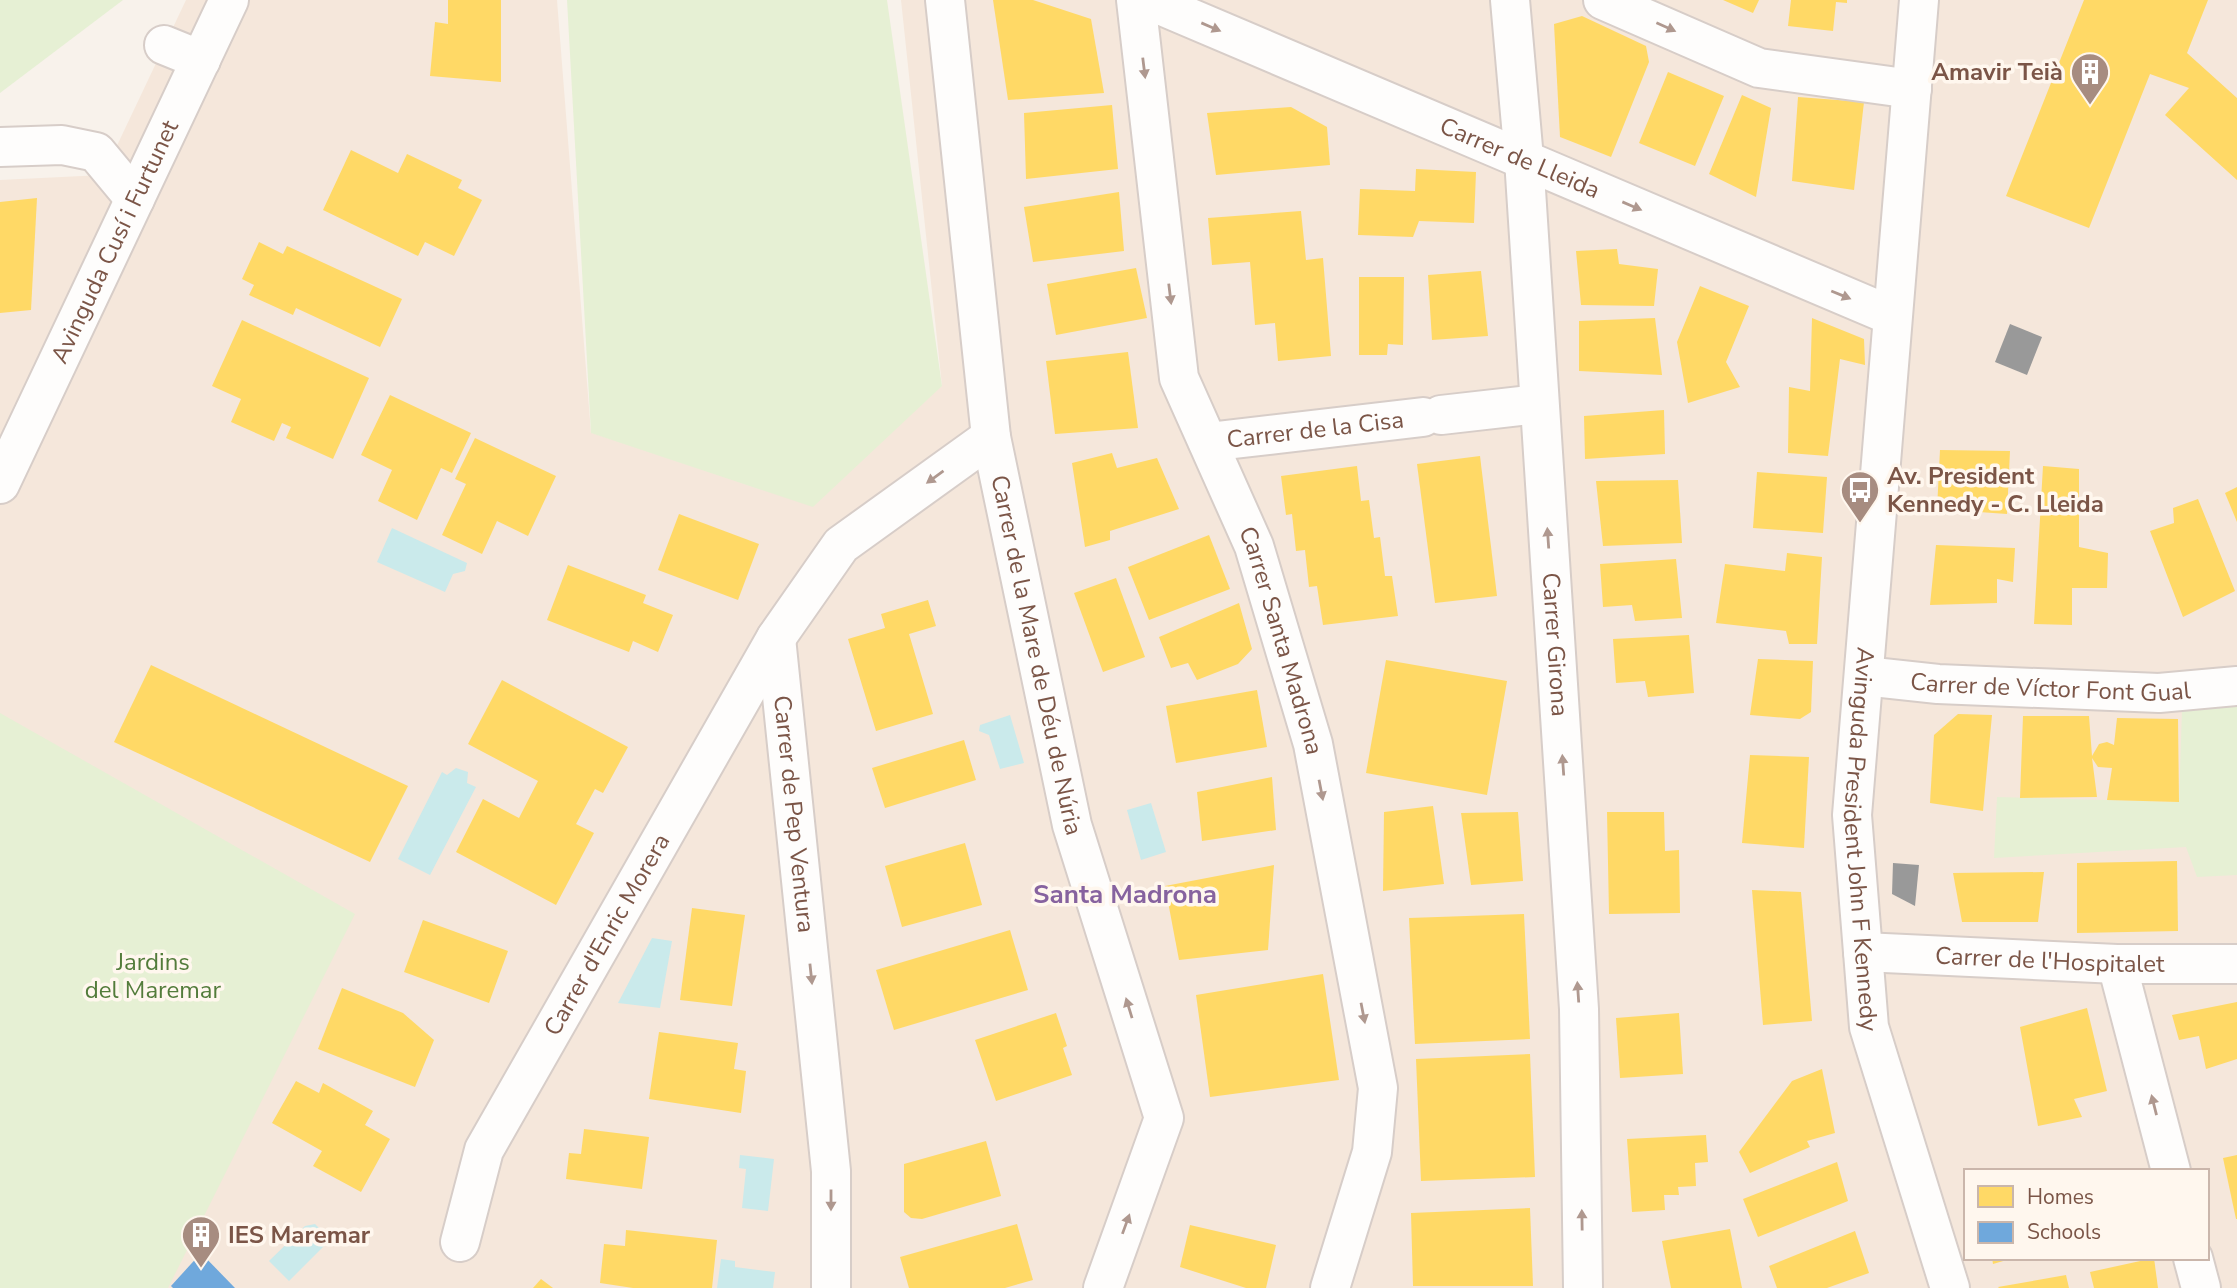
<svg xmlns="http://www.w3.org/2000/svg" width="2237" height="1288" viewBox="0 0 2237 1288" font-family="'Nunito Sans',sans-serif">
<rect width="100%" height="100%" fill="#f8f2eb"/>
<path fill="#f5e7db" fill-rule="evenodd" d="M186,0H557L591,433L942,386L901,0H2237V1288H0V180L103,175ZM1966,1171H2207V1258H1966Z"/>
<g fill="#e6f0d4">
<polygon points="0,0 123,0 0,93"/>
<polygon points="567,0 887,0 942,386 813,507 591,433"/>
<polygon points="2237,695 2237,875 2197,877 2186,847 1994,858 1997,797 2179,802 2182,709"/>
<polygon points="0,713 355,914 168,1288 0,1288"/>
</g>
<g fill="#caeaeb">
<polygon points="392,528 467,563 465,571 453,574 445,592 377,562"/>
<polygon points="1010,715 1024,763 1000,769 989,735 979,731 980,725"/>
<polygon points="456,768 468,772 467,783 476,787 430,875 398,859 442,772 447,775"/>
<polygon points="1151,803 1166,852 1141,860 1127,810"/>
<polygon points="652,938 672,941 660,1008 618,1003"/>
<polygon points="740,1155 774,1159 768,1211 742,1208 746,1169 739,1168"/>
<polygon points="315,1224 326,1235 325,1245 289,1281 269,1261 305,1226"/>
<polygon points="721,1259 735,1261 735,1267 775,1272 773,1288 717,1288"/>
</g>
<g fill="#ffd966">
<polygon points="448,0 501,0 501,82 430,76 435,22 448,24"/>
<polygon points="993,0 1033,0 1091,19 1104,93 1008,100"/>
<polygon points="1723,0 1759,0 1753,13"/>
<polygon points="1791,0 1847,0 1847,3 1836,2 1833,31 1788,26"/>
<polygon points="2084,0 2208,0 2187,53 2237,98 2237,180 2165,115 2189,88 2150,74 2089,228 2006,196"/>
<polygon points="1582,16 1646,46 1649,62 1611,157 1560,137 1554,24"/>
<polygon points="1668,72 1724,96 1695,166 1639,143"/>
<polygon points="1742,95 1771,108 1756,197 1709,174"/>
<polygon points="1798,97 1864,102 1854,190 1792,181"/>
<polygon points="1112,105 1118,169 1026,179 1024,113"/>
<polygon points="1291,107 1327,127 1330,165 1216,175 1207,113"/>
<polygon points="351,150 398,173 407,154 462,180 458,188 482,200 454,256 425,242 418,256 323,210"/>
<polygon points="1416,169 1476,172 1474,223 1419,221 1413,237 1358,235 1360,189 1415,191"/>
<polygon points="1119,192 1124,251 1033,262 1024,207"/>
<polygon points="37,198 31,310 0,313 0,202"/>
<polygon points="1301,211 1306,260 1323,258 1331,356 1278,361 1275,323 1255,325 1250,262 1212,265 1208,218"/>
<polygon points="259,242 283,254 287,246 402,299 380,347 296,308 293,315 249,295 254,285 242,279"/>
<polygon points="1617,249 1619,264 1658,269 1654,306 1581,305 1576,251"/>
<polygon points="1136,268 1147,318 1056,335 1047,284"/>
<polygon points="1481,271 1488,336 1432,340 1428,275"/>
<polygon points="1359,277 1404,277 1403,345 1388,344 1387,355 1359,355"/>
<polygon points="1700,286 1749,306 1726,362 1740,387 1688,403 1677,342"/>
<polygon points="1655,318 1662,375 1579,371 1579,321"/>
<polygon points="1812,318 1864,339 1865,365 1840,359 1828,456 1788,453 1789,387 1810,391"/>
<polygon points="242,320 369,378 333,459 286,438 291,427 282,423 274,441 231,422 241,399 212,386"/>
<polygon points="1128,352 1138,428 1055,434 1046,361"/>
<polygon points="390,395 471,433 452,473 441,468 417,520 378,501 392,470 361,455"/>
<polygon points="1664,410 1665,454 1585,459 1584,416"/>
<polygon points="475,438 556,476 528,536 497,521 482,554 442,535 466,484 455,479"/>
<polygon points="1940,450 2010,451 2007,514 1937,509"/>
<polygon points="1112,453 1117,468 1157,458 1179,509 1110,531 1110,540 1085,547 1072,463"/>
<polygon points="1480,456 1497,596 1435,603 1417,464"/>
<polygon points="1357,466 1361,501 1369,500 1374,538 1380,537 1385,576 1392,576 1398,616 1323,625 1317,586 1309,587 1305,550 1296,551 1292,514 1286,515 1281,476"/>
<polygon points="2043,466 2079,469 2079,547 2108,553 2107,588 2072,588 2072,625 2034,624"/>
<polygon points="1757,472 1827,477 1823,533 1753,528"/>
<polygon points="1678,480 1682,543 1603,546 1596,481"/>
<polygon points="2237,487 2237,522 2225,493"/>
<polygon points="2198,499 2235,591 2183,617 2150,531 2174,523 2173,508"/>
<polygon points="679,514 759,544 738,600 658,570"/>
<polygon points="1209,535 1230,589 1149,620 1128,567"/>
<polygon points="1936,545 2015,548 2013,582 1997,579 1997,603 1930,605"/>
<polygon points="1787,553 1822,557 1817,644 1789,644 1786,631 1716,623 1725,564 1785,571"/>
<polygon points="1676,559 1682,618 1635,621 1632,605 1603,607 1600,564"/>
<polygon points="568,565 646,595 643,603 673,615 658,652 633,641 629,652 547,620"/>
<polygon points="1116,578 1145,657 1103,672 1074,593"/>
<polygon points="928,600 936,626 909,634 933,714 876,731 848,639 885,628 881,614"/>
<polygon points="1239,603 1252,649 1238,664 1197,680 1188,663 1171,668 1159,637"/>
<polygon points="1689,635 1694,693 1648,697 1645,681 1616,683 1613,639"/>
<polygon points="1758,659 1813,661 1811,712 1800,719 1750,715"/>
<polygon points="1386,660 1507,681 1487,795 1366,773"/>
<polygon points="151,665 408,786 370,862 114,742"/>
<polygon points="502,680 628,747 603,793 595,789 576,824 594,833 556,905 456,852 483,799 519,818 538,781 468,744"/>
<polygon points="1257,690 1267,747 1176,763 1166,706"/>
<polygon points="1958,714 1992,715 1983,811 1930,803 1934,735"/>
<polygon points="2023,716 2089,716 2092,756 2099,744 2107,742 2114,745 2117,718 2178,719 2179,802 2107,800 2112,768 2098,767 2092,758 2097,797 2020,798"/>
<polygon points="964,740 976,780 885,808 872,768"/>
<polygon points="1750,755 1809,757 1804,848 1742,843"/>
<polygon points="1272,777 1276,830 1202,841 1197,792"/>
<polygon points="1433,806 1444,884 1383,891 1384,812"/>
<polygon points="1518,812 1523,881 1471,885 1461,813"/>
<polygon points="1607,812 1664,812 1665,851 1679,850 1680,913 1609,914"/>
<polygon points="965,843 982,905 902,927 885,866"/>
<polygon points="2177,861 2178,931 2077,933 2077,863"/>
<polygon points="1274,865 1268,950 1179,960 1165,886"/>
<polygon points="2044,872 2038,922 1962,922 1953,873"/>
<polygon points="1752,890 1801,892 1812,1021 1763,1025"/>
<polygon points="692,908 745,915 732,1006 680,1000"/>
<polygon points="1524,914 1530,1039 1415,1044 1409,918"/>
<polygon points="423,920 508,951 489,1003 404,972"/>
<polygon points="1010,930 1028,990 894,1030 876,970"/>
<polygon points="1323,974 1339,1080 1210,1097 1196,995"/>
<polygon points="342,988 403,1013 434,1040 415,1087 318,1049"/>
<polygon points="2237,1002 2237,1059 2206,1069 2199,1036 2179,1040 2172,1015"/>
<polygon points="2087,1008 2107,1091 2074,1099 2082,1117 2038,1126 2020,1027"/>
<polygon points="1056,1013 1067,1046 1063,1048 1072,1075 996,1101 975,1040"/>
<polygon points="1679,1013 1683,1074 1620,1078 1616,1018"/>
<polygon points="659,1032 738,1043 734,1069 746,1071 741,1113 649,1099"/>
<polygon points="1530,1054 1535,1177 1421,1181 1416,1059"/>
<polygon points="1822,1069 1835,1133 1807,1141 1810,1147 1750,1173 1739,1152 1792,1081"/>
<polygon points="296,1081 319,1093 323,1083 373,1111 365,1125 390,1139 361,1192 313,1166 322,1151 272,1123"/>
<polygon points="584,1129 649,1137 642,1189 566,1179 569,1153 581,1154"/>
<polygon points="1706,1135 1708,1162 1695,1163 1696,1186 1678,1187 1679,1195 1664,1195 1665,1210 1632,1212 1627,1139"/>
<polygon points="986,1141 1001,1196 922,1219 911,1218 904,1212 904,1164"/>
<polygon points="2237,1155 2237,1219 2236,1219 2223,1158"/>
<polygon points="1837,1162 1848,1201 1758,1237 1743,1199"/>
<polygon points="1530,1208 1533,1286 1413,1286 1411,1213"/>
<polygon points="1017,1224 1033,1280 1005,1288 909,1288 900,1257"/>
<polygon points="1190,1225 1276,1245 1266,1288 1246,1288 1180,1267"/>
<polygon points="1730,1229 1742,1288 1671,1288 1662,1241"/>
<polygon points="626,1230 717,1240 712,1288 633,1288 600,1283 604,1244 625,1246"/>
<polygon points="1855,1231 1869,1273 1827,1288 1777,1288 1769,1266"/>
<polygon points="1992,1258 2010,1258 2010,1259 1993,1264"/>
<polygon points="2154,1258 2158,1288 2094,1288 2090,1272"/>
<polygon points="2066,1275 2069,1288 1999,1288 1998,1287"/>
<polygon points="541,1279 553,1288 533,1288"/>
</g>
<polygon fill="#6fa8dc" points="201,1253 235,1288 173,1288 171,1286"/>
<g fill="#999">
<polygon points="2010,324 2042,337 2027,375 1995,362"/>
<polygon points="1893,863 1919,865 1915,906 1892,894"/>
</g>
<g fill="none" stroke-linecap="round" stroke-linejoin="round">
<g stroke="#d7cdc8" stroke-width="42">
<g id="minor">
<path id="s1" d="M945,0L991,437L1072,825L1164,1118L1103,1288"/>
<path id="s2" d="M1136,0L1179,378L1254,546L1313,744L1378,1088L1372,1152L1330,1288"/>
<path id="s3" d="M1148,0L1892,316"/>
<path id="s4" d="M1510,0L1524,159L1579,1009L1583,1288"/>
<polyline points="1603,0 1759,68 1912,89"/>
<path id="s5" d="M1919,0L1852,815L1869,1027L1950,1288"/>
<polyline points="164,45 201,60"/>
<polyline points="0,147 62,145 96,152 135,199"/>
<polyline points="1441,415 1539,404"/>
<path id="s6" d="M1208,442L1423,417"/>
<path id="s7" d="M0,484L229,0"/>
<path id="s8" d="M776,638L831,1171V1288"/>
<path id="s9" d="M1864,676L1938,684L2159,693L2237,686"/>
<path id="s10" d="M1863,952L2117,964H2237"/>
<polyline points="2117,964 2171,1171"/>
<path id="s11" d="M460,1242L484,1150L776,638L841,545L991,437"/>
<polyline points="2193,1258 2201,1288"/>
</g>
</g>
<use href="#minor" stroke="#fefdfc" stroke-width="38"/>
</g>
<defs><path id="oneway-solid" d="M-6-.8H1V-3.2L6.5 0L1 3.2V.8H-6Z" transform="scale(1.75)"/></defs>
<g fill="#af988f">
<use href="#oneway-solid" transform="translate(1211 27) rotate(23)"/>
<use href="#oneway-solid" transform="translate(1666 27) rotate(24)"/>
<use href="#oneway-solid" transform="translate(1144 68) rotate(83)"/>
<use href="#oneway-solid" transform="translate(1632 206) rotate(23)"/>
<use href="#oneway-solid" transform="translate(1170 294) rotate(83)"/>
<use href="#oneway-solid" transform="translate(1841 295) rotate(22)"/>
<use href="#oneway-solid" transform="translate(935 477) rotate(144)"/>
<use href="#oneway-solid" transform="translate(1548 538) rotate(-94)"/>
<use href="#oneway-solid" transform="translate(1563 765) rotate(-94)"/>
<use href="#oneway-solid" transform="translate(1321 790) rotate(79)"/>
<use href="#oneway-solid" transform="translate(811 974) rotate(84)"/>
<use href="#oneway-solid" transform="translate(1578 992) rotate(-94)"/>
<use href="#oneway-solid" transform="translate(1129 1008) rotate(-107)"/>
<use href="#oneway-solid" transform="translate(1363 1013) rotate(79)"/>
<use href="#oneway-solid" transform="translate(2154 1105) rotate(-104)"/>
<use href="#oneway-solid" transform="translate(831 1200) rotate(90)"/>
<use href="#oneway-solid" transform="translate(1582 1220) rotate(-91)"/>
<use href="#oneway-solid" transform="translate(1126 1224) rotate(-70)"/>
</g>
<defs>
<g id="building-pin" transform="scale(2.0125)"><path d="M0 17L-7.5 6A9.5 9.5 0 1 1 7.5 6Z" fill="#a78c80" stroke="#fff7ee"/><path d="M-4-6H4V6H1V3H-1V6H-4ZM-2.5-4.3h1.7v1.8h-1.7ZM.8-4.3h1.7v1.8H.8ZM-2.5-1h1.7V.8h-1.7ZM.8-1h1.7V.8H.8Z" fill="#fff"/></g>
<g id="bus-pin" transform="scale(2.0125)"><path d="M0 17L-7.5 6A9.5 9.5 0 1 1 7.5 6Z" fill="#a78c80" stroke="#fff7ee"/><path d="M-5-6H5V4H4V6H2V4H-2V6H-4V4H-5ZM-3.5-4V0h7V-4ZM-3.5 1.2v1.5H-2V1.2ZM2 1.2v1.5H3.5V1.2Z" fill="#fff"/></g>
</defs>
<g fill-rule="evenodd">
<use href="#building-pin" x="2090" y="72"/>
<use href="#bus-pin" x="1860" y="490"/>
<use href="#building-pin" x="201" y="1235"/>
</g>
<g text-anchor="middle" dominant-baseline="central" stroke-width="7" stroke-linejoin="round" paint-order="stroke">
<g font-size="24" font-weight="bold" fill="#7b5547" stroke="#fff7ee" text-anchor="start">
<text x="2063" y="72" text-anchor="end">Amavir Teià</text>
<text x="1887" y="476">Av. President<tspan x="1887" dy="28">Kennedy - C. Lleida</tspan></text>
<text x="228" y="1235">IES Maremar</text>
</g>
<g font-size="24" fill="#7b5547" stroke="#fff7ee">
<text stroke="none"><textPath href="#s3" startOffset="404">Carrer de Lleida</textPath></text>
<text stroke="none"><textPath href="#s7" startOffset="268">Avinguda Cusí i Furtunet</textPath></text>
<text stroke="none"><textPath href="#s6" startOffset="108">Carrer de la Cisa</textPath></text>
<text stroke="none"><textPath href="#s2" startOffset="663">Carrer Santa Madrona</textPath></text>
<text stroke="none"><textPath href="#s4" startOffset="646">Carrer Girona</textPath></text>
<text stroke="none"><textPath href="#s1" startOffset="662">Carrer de la Mare de Déu de Núria</textPath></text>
<text stroke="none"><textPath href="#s9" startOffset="187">Carrer de Víctor Font Gual</textPath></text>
<text stroke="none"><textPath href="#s8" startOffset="177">Carrer de Pep Ventura</textPath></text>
<text stroke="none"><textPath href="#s5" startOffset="842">Avinguda President John F Kennedy</textPath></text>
<text stroke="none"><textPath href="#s11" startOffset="343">Carrer d'Enric Morera</textPath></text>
<text stroke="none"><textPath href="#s10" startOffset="187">Carrer de l'Hospitalet</textPath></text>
</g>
<g font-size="24" fill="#537c3b" stroke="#fff7ee">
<text x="153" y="962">Jardins<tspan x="153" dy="28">del Maremar</tspan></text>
</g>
<g font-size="26" font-weight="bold" fill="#86629f" stroke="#fff7ee">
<text x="1125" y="894">Santa Madrona</text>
</g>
</g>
<rect x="1964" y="1169" width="245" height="91" fill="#fff7ee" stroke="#cab6ab" stroke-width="2"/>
<rect x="1978" y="1186" width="35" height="21" fill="#ffd966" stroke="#cab6ab" stroke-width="2"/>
<text x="2027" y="1204" font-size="21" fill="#7b5547">Homes</text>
<rect x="1978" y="1222" width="35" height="21" fill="#6fa8dc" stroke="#cab6ab" stroke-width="2"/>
<text x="2027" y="1239" font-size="21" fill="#7b5547">Schools</text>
</svg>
